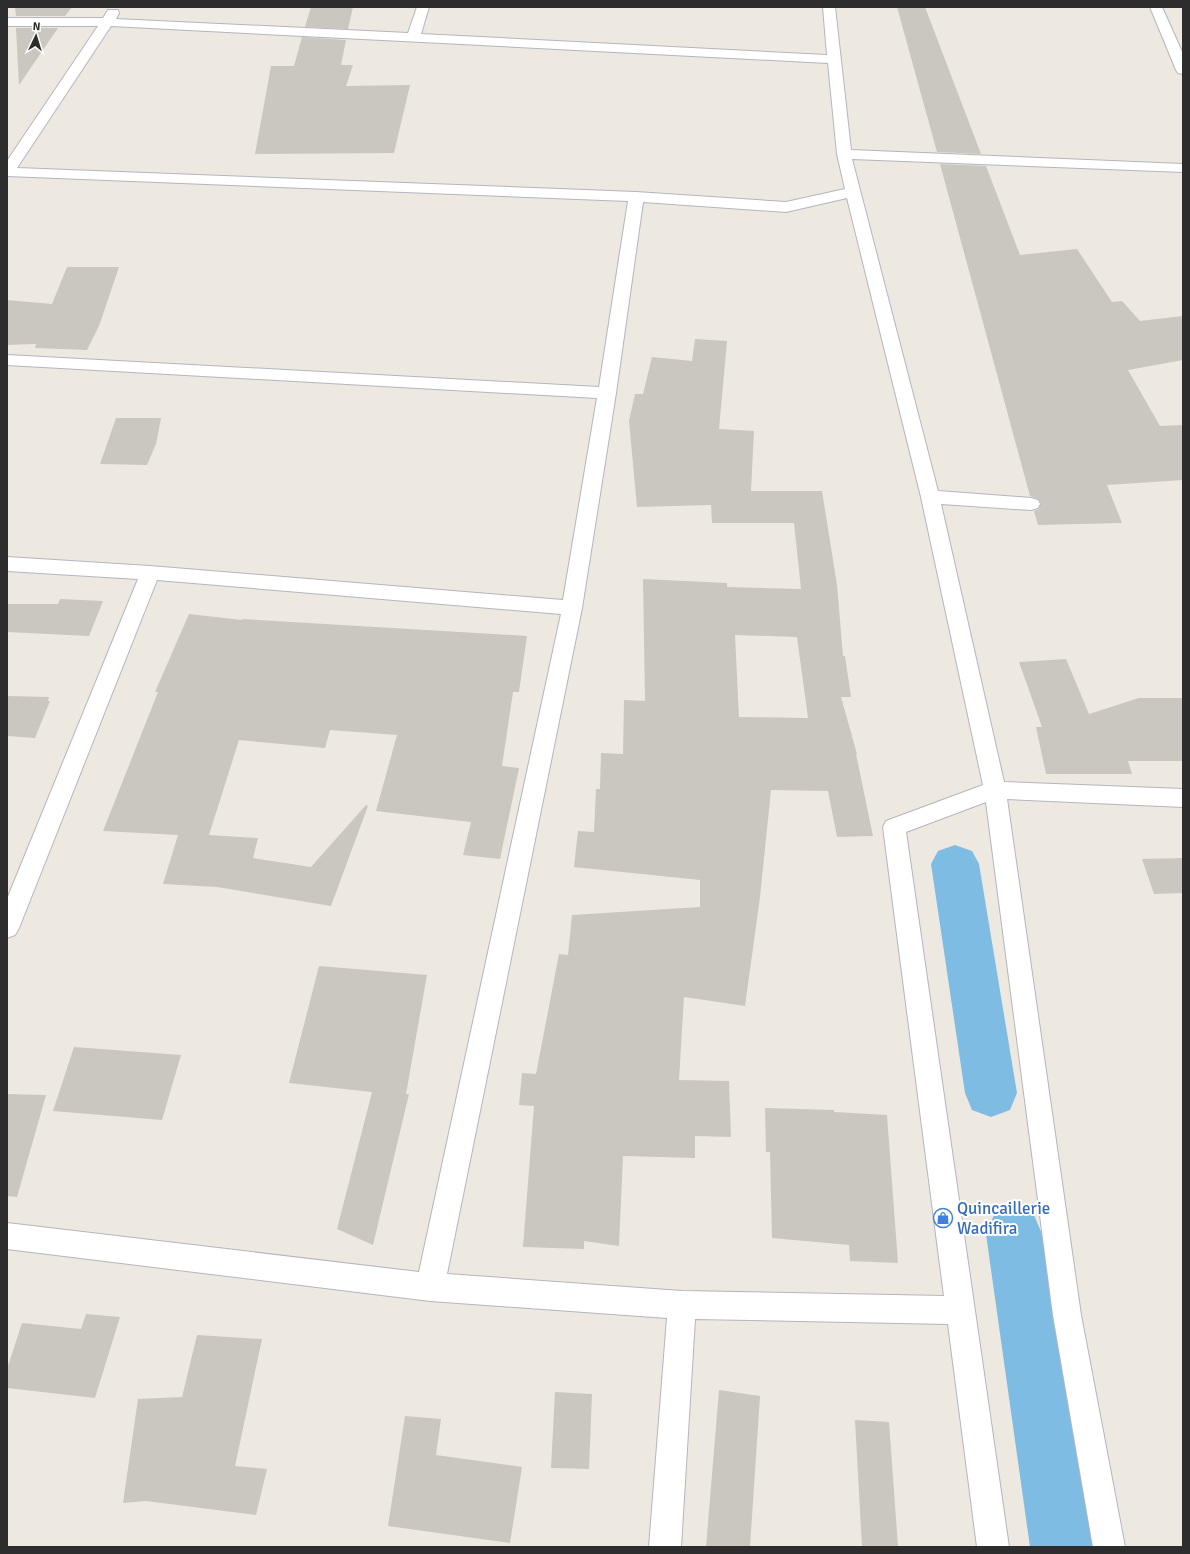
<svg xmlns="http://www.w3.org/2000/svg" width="1190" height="1554" viewBox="0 0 1190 1554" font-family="Signika,sans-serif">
<rect width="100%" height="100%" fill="#ede9e1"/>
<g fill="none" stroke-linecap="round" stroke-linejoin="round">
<g fill="#7ebce4" fill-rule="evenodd">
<polygon points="955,845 972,851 979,864 1017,1093 1010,1110 991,1117 972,1110 965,1093 931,864 938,851"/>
<polygon points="1014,1207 1034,1215 1042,1234 1094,1547 1030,1547 986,1234 994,1215"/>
</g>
</g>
<g fill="#c9c7bf" fill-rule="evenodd">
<polygon points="15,7 72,7 65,16 16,16"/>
<polygon points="311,7 353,7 348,29 305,27"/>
<polygon points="897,7 925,7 981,154 937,152"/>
<polygon points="16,28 58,28 19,85"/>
<polygon points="302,37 346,40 341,65 353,65 346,86 410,85 394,153 255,154 271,66 294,66"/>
<polygon points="940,164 986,166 1020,255 1077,249 1112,302 1122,301 1140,321 1183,316 1183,360 1128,370 1160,426 1183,425 1183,480 1107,485 1122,523 1038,525 1034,511 1039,509 1041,503 1038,499 1030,496"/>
<polygon points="67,267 119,267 99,326 87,350 35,348 36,344 7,345 7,300 52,304"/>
<path d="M695,339L727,341L719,429L754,431L751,491H822L837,585L843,656H845L851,697H841L857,754H856L873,836L837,837L828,791L771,790L760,897L745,1006L684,997L679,1080L729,1081L731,1137L695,1136V1158L623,1156L619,1246L584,1241V1249L523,1247L534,1106L519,1105L522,1073L536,1074L559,954L568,955L572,915L700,907V880L574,867L578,831L594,832L596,789H600L601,753L623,754L624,700L645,701L643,579L727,583V587L801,589L794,523H712L711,505L637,507L629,421L635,394H643L652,357L692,361ZM735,635L797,637L808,718L739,717Z"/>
<polygon points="116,418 161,418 156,444 147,465 100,464"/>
<polygon points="60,599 103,601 89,636 7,632 7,604 58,604"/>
<polygon points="189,614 242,620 243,619 527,636 519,692 513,692 502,766 519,768 500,859 463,855 471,822 376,811 397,735 330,730 325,748 239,740 209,835 258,838 253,858 311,867 366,805 368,806 331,906 217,887 163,884 178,835 103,831 158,692 155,692"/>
<polygon points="1066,659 1089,714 1139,698 1183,698 1183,761 1128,761 1132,774 1046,774 1036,727 1042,727 1019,662"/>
<polygon points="7,696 49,697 48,701 50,701 35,738 7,736"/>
<polygon points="1183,858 1183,893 1154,894 1142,859"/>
<polygon points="319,966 427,975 406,1094 409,1094 373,1245 337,1229 372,1092 289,1083"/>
<polygon points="74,1047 181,1055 162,1120 53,1111"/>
<polygon points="7,1094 46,1095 17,1197 7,1196"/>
<polygon points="765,1108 834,1110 834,1112 887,1115 898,1263 850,1261 849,1245 772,1238 770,1152 766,1152"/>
<polygon points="86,1314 120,1317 95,1398 7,1388 7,1369 22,1323 81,1329"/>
<polygon points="197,1335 262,1339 235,1466 267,1469 256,1515 146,1501 123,1503 138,1399 182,1397"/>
<polygon points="719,1390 760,1396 750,1547 706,1547"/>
<polygon points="555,1392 592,1394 589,1469 551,1468"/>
<polygon points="405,1416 441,1419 436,1455 522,1467 510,1543 388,1526"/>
<polygon points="855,1420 889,1422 898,1547 862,1547"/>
</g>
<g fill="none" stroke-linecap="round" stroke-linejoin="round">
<g stroke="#b4b5bf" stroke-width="2">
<g id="minor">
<path d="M417,7H429L421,34L827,55L823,7H835L851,150L1183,164V172L852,159L938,491L1031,498L1038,500L1040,504L1038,508L1031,510L941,504L1004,782L1183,789V807L1007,799L1081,1315L1125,1547H1093L1053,1315L986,802L906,832L1009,1547H977L948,1324L695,1319L681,1547H649L667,1318L430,1301L7,1249V1223L419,1272L561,614L157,580L19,928L15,935L7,938V899L138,579L7,571V557L150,566L563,600L597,398L7,365V355L599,387L628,201L7,176V161L98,26H7V18H103L108,10H118L119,13L116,19L408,33ZM111,26L828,63L837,154L845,189L786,202L636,192L17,168ZM847,198L921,497L983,785L886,821L883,827L944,1296L682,1291L447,1274L582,608L616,393L643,202L786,212Z"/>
<polygon points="1150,7 1162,7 1183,54 1183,74 1178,73 1176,70"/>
</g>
</g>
<use href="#minor" fill="#fff" fill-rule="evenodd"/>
</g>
<defs>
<g id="shop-ring" transform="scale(1)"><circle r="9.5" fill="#fff" stroke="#3f7fe0" stroke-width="1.5"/><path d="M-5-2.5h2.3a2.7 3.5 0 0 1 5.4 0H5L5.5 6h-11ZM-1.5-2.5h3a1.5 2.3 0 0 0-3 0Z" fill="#3f7fe0"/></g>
</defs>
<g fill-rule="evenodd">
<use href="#shop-ring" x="943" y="1218"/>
</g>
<g text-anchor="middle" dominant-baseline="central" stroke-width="4" stroke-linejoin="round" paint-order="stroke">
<g font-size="17" fill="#366cbe" stroke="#fff" text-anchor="start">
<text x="957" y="1208">Quincaillerie<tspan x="957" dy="20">Wadifira</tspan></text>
</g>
</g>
<rect width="1190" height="1554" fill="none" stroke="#2d2d2d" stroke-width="16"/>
<g transform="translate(36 36) rotate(4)" stroke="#ffffff" stroke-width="3" paint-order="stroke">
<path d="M0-3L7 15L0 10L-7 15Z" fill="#2d2d2d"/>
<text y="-6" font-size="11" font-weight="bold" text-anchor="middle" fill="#2d2d2d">N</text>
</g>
</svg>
